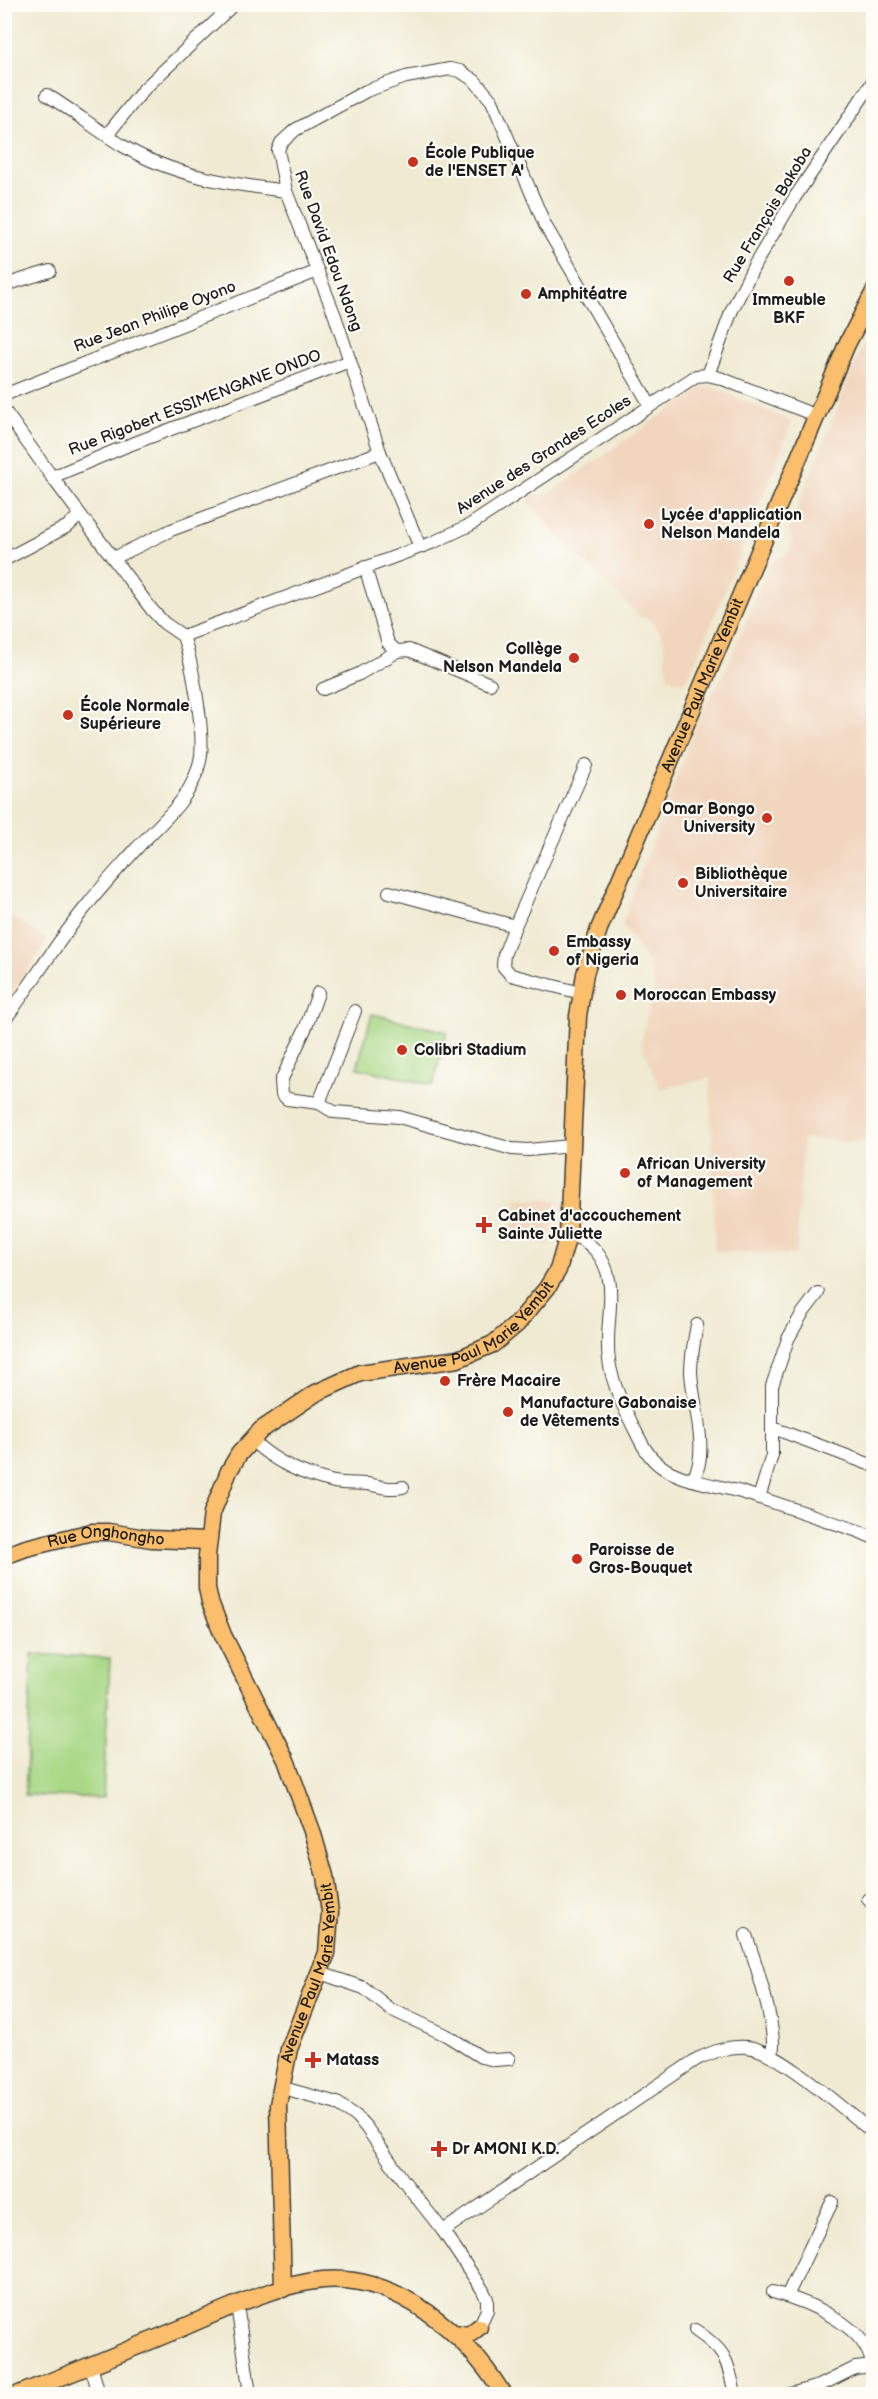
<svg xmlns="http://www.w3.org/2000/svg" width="878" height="2399" viewBox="0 0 878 2399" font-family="'Balsamiq Sans',sans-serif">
<rect width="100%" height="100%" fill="#fdfcf7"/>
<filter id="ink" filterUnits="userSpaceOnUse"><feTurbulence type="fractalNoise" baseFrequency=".0167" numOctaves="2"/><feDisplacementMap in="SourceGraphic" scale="12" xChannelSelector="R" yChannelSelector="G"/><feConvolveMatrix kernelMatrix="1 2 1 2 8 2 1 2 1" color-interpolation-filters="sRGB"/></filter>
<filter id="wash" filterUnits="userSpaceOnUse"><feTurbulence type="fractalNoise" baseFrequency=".008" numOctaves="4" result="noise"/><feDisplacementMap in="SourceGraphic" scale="24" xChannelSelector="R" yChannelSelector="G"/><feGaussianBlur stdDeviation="1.35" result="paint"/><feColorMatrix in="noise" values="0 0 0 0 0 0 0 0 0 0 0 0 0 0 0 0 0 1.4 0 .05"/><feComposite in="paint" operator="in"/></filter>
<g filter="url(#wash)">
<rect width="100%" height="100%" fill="#efead1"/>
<g fill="#f1d5bd">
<polygon points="873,319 873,1143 803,1139 796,1255 715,1251 710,1078 660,1089 641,1042 655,985 646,959 622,924 700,713 727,668 767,569 775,561 785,555 790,549 793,540 788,531"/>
<polygon points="702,387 712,387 759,407 789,421 790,427 720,604 686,683 668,678 663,637 647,617 641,617 559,537 527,501 535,494 545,496"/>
<polygon points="5,912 47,940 5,1006"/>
<polygon points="517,1198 557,1200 550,1245 511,1236"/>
</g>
<g fill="#a9d886" stroke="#627a51" stroke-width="1.5">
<polygon points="372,1014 447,1032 433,1085 357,1068"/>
<polygon points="32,1654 110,1658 103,1798 25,1795"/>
</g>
</g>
<g filter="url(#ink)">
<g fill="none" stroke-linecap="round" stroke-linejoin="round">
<g stroke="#3c3b37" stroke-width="14">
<g id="minor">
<path d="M47,95C73,111 97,130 123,146C173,176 229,184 286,191"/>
<polyline points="107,135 144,89 234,4"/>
<polyline points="5,285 50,271"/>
<polyline points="708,375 732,310 755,264 795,197 874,80"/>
<polyline points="4,395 318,271"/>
<polyline points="4,410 52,477 152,610 164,623 183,636"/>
<polyline points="52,477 124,447 350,361"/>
<polyline points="420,547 380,452 335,316 286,191 278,150 281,143 295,130 366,91 406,77 450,69 460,71 475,81 492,101 545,225 650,405"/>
<polyline points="114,558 171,530 380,452"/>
<polyline points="4,560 68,526 80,515"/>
<polyline points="365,567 388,643 394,649"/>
<polyline points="183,636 434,542 470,525 696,376 708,375 720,378 817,416"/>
<polyline points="398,651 409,650 490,684"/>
<polyline points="323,689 359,674 393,654"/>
<polyline points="389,892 515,926"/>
<polyline points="318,993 306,1027 281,1081 282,1094 287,1099 319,1103 334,1112 399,1117 512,1149 528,1150 571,1146"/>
<polyline points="581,993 511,975 503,966 504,955 515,926 586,765"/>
<path d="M4,1021C33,982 58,940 89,903C104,884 121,866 137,848C162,821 192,799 200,761C206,736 192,662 183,636"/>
<polyline points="319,1103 355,1011"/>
<path d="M568,1235C580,1237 586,1241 595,1250C623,1282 603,1322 609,1360C612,1386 628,1416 640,1440C646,1452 655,1464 667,1470C689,1482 717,1485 741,1492C780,1504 819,1518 858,1531L874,1538"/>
<polyline points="773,1428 874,1466"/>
<path d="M252,1440C274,1462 304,1475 334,1482C345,1484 356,1483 367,1484C380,1486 389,1490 403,1487"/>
<path d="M692,1480C711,1454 692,1402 691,1372C691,1356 694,1341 697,1325"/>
<polyline points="759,1498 772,1455 772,1386 788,1339 802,1314 818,1293"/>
<polyline points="868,1899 874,1906"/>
<path d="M746,1935C755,1960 778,2031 772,2055"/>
<polyline points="320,1973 364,1988 390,2009 446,2035 481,2057 495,2060 509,2059"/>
<polyline points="280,2087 337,2103 356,2116 366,2127 403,2180 443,2231 482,2289 487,2299 487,2310 479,2327"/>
<path d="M443,2231L697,2059C713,2052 729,2045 747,2047C780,2050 845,2111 874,2133"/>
<path d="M773,2292C808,2302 867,2325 872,2365"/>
<polyline points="787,2296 832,2202"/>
<polyline points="237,2305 250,2394"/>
<path d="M695,2330C726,2351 727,2359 735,2394"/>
<polyline points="91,2366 99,2394"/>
<polyline points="790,2394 819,2386 855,2368 874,2366"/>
</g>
</g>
<g stroke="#3c3b37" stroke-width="19">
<g id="major">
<path id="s1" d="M4,1556L26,1548L92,1532H109L151,1539L208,1541"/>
<path id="s2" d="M283,2289L278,2105L289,2049L327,1953L330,1912L325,1876L312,1831L286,1760L223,1635L210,1602L207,1588V1556L212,1513L229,1471L239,1454L261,1430L316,1393L360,1373L458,1359L493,1344L517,1324L547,1288L558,1270L568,1235L578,1016L585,974L599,929L847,344L874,292"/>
<polyline points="453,2333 469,2335 479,2327"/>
<path d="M19,2394C74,2372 129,2350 184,2327C226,2309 277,2284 323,2280C398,2274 466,2334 503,2394"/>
</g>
</g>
<use href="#minor" stroke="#fff" stroke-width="12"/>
<use href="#major" stroke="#fabe6d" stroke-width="16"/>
</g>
</g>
<g fill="#c8321e" stroke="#fdfcf7" stroke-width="2">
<circle cx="413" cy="162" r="6"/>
<circle cx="789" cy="281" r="6"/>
<circle cx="526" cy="294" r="6"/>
<circle cx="649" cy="524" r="6"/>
<circle cx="574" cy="658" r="6"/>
<circle cx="68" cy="715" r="6"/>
<circle cx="767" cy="818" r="6"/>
<circle cx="683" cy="883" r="6"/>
<circle cx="554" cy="951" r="6"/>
<circle cx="621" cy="995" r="6"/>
<circle cx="402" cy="1050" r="6"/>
<circle cx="625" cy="1173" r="6"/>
<path d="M481 1216h6v6h6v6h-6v6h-6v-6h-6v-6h6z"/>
<circle cx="445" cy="1381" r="6"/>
<circle cx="508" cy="1412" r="6"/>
<circle cx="577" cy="1559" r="6"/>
<path d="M310 2051h6v6h6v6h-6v6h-6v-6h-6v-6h6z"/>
<path d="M436 2140h6v6h6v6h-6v6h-6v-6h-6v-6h6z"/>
</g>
<g text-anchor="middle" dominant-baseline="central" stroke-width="4.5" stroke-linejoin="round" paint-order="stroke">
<g font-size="16" font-weight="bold" fill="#1c1c1c" stroke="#fdfcf7" text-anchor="start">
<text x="425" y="153">École Publique<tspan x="425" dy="18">de l'ENSET A'</tspan></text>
<text x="538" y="294">Amphitéatre</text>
<text x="789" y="300" text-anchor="middle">Immeuble<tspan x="789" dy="18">BKF</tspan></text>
<text x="661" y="515">Lycée d'application<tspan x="661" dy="18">Nelson Mandela</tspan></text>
<text x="562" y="649" text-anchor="end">Collège<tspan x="562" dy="18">Nelson Mandela</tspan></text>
<text x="80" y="706">École Normale<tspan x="80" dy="18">Supérieure</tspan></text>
<text x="755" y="809" text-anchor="end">Omar Bongo<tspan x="755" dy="18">University</tspan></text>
<text x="695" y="874">Bibliothèque<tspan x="695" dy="18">Universitaire</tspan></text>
<text x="566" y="942">Embassy<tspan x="566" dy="18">of Nigeria</tspan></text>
<text x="633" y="995">Moroccan Embassy</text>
<text x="414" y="1050">Colibri Stadium</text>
<text x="637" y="1164">African University<tspan x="637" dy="18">of Management</tspan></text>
<text x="498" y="1216">Cabinet d'accouchement<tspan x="498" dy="18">Sainte Juliette</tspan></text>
<text x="457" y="1381">Frère Macaire</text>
<text x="520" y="1403">Manufacture Gabonaise<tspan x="520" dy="18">de Vêtements</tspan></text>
<text x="589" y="1550">Paroisse de<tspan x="589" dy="18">Gros-Bouquet</tspan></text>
<text x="326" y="2060">Matass</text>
<text x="452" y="2149">Dr AMONI K.D.</text>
</g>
<g font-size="16" fill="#1c1c1c" stroke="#fdfcf7">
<text transform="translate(768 215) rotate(-59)">Rue François Bakoba</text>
<text transform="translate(328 251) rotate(70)">Rue David Edou Ndong</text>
<text transform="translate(155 317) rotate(-21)">Rue Jean Philipe Oyono</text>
<text transform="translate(195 403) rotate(-21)">Rue Rigobert ESSIMENGANE ONDO</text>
<text transform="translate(544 455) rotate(-33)">Avenue des Grandes Ecoles</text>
<text stroke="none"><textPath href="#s2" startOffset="1868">Avenue Paul Marie Yembit</textPath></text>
<text stroke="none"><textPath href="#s2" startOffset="1149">Avenue Paul Marie Yembit</textPath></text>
<text stroke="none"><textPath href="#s1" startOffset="105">Rue Onghongho</textPath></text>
<text stroke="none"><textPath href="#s2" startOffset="321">Avenue Paul Marie Yembit</textPath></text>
</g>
</g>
<rect width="878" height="2399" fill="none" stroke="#fdfcf7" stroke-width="24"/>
</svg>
